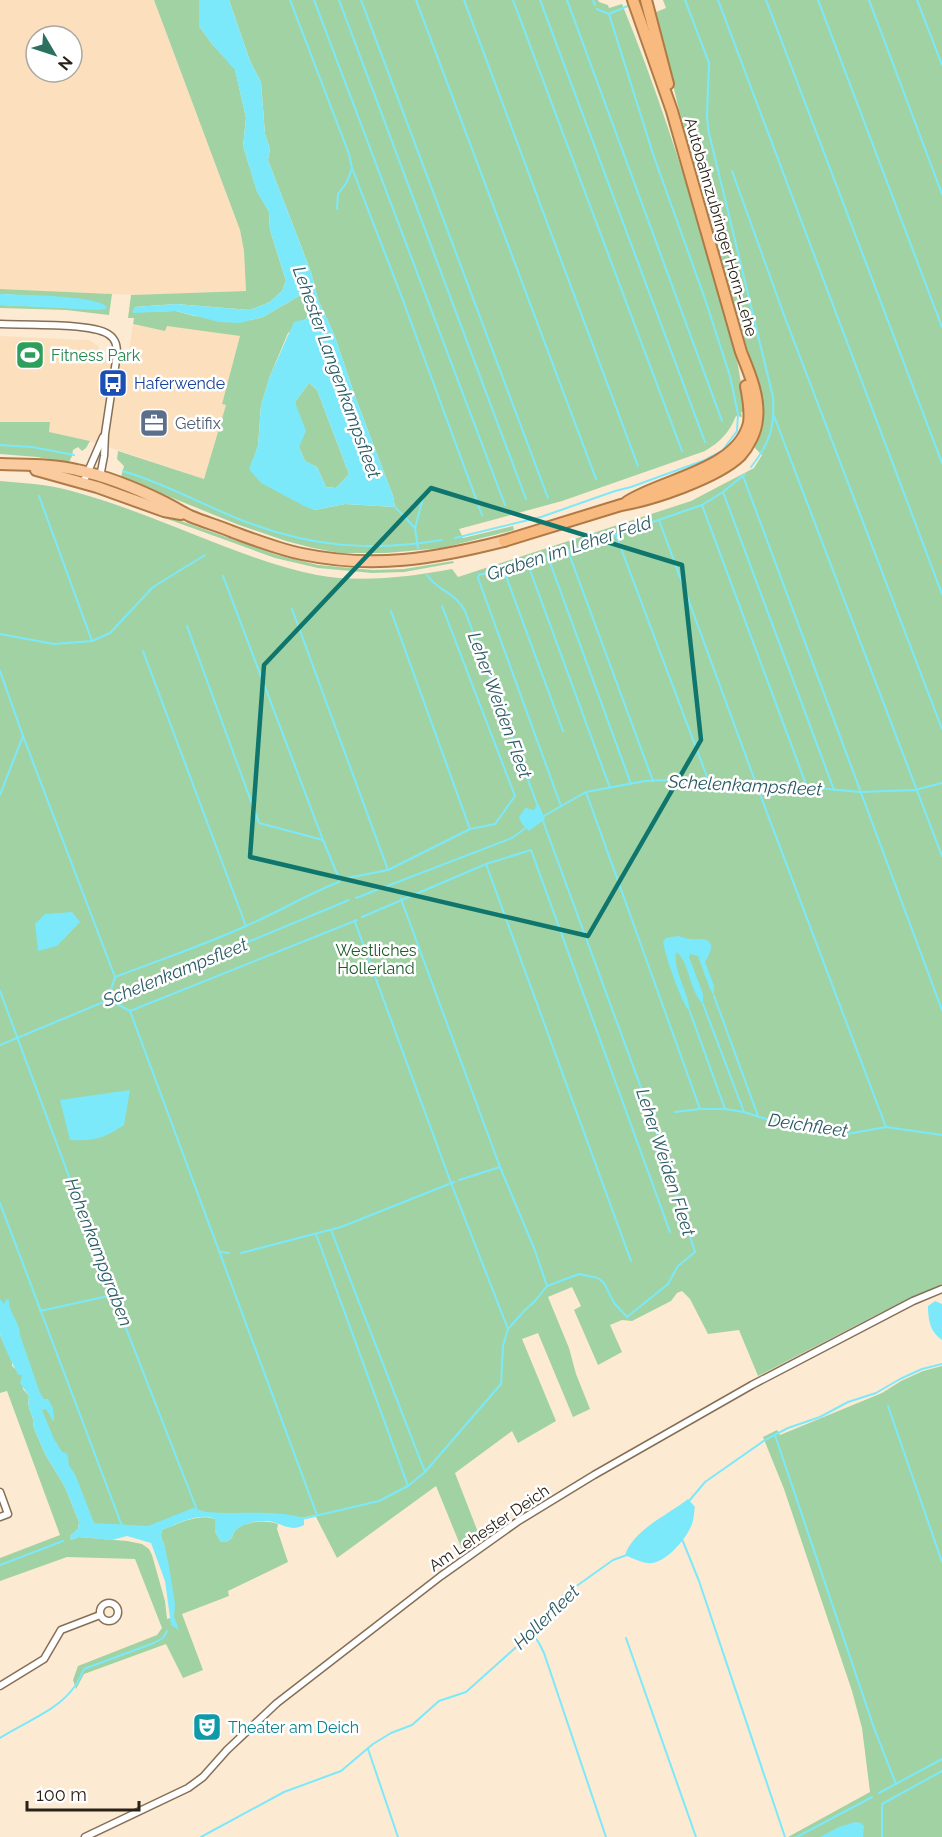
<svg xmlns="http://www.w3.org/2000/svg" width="942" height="1837" viewBox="0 0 942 1837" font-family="Raleway,sans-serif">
<rect width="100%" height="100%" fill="#fdead3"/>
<g fill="#fce0bd" fill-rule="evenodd">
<path d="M0,0H154L240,230L244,251L246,291L135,295L0,289ZM36,36H72V72H36Z"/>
<polygon points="133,324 165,331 167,325 240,336 222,404 226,405 204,479 90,441 48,432 50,422 0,422 0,336 89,340 98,346 104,357 128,358"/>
</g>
<g fill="#a1d2a3">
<path d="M154,0H199V26L212,44L235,69L246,118L243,146L257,191L269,212L270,230L286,281L282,291L270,302L250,310L176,304L135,307L133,312L176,311L194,316L251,320L263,317L299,296C308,296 309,300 312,308L306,319L288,333L270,376L261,405L258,446L250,468L315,510L345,504L395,507L393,496L356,399L334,334L318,300L311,272L268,160L270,149L265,134L261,82L250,61L229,0H598L599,2L608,5L609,8L622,4C655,84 682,168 707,251C722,303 741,357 744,412H741L742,417L736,416C729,433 720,442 705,451L562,501L459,529L463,538L513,526L514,530L442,548L386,553H340L313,548L286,541L239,525L121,477L124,466L117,459L118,451L204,479L226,405L222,404L240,336L167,326L165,331L133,324L134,318H128L131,295L246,291L244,251L240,230Z"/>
<path d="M663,0H942V1284L878,1314L758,1376L739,1330L708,1334L690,1299L682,1291L677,1293L671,1301L632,1321L622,1320L610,1325L622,1352L598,1365L574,1310L581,1306L572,1287L548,1297L569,1348L576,1374L590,1409L573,1417L538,1333L522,1339L556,1421L518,1443L512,1431L455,1473L481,1540L463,1552L436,1486L337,1558L315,1515L297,1519L191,1512L153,1529L84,1528L0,1305V481C23,483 45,484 68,490C122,504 174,527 226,547C255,558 286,569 317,575C361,583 408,577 452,569L458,577L691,501L754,468L762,455L753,446C766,420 761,403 755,376L678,106L656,12L666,8Z"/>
<polygon points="0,289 112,294 109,315 66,310 0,308 0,305 106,309 78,299 0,294"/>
<polygon points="309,383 317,390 349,474 336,488 326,487 317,467 305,461 299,447 295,402"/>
<polygon points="0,422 50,422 49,432 90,441 86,448 82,451 78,447 73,450 72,456 69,462 37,457 0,454"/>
<polygon points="113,497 277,555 318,565 373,570 404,569 453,561 454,563 404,572 372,573 318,568 275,558 112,499"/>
<path d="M0,1335L12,1360V1366L22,1375L23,1389L29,1396C26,1411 35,1414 33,1426L45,1454L65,1487L79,1522L78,1529L70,1536L71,1540L79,1537L127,1541L142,1544L149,1549L152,1555L165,1601L167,1619L174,1617C172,1594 169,1571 165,1549C164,1541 159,1538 162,1530C178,1524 198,1513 215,1519V1531L221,1542H226L232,1538C234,1521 264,1519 278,1524L277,1529L288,1562L228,1591L229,1596L182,1614L203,1670L183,1678L166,1644L84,1674L76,1689L73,1680L78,1666L157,1635L162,1628L135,1559L67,1557L0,1581V1558L60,1535L7,1391L0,1393Z"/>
<polygon points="942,1366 942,1837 788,1837 870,1792 862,1728 852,1691 784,1489 763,1437 777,1430 780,1435 882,1393 901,1381 923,1371"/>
</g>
<g fill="#7ce9fa" fill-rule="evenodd">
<path d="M199,0H229L250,61L261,82L265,134L270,149L268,160L311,272L318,300L334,334L356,399L393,496L395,507L345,504L315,510L306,507L261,483L249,469L258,446L261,405L270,376L294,322L306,319L312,308C309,300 308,296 299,296L263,317L240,323L219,322L176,311L133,313L134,307L176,304L250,310L270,302L282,291L286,281L270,230L269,212L257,192L243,146L246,118L235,70L212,44L199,26ZM309,383L317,390L349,474L336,488L326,487L317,467L305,461L299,447L306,431L295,402Z"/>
<path d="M0,294C19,295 97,295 107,307L106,309L97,310L0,305Z"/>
<polygon points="538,803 545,819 529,831 522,824 519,817 525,808 534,810"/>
<polygon points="72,912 80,922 57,946 38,951 35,924 45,914"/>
<path d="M678,936C682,937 688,939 692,939C699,940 695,939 702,939C717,941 710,954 705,962L714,986V996L710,989L698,956L690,954L689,957L703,994V1004C689,990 691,968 678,953H676C673,971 689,993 690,1012C682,1005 665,955 663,942L666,938Z"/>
<path d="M130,1090L124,1125C102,1139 95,1141 70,1140L60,1100Z"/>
<path d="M0,1299L4,1304L6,1300L9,1299C8,1313 20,1321 20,1335L40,1393L44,1399H48L53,1408L54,1420L53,1421L46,1409L42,1410L54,1439L62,1452L66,1453L68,1456L69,1466L75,1474L94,1523L148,1526L193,1508C197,1509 202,1511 206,1512C239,1515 272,1509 304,1518V1525C290,1533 281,1522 267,1521C255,1520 233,1525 232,1538L226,1542H221L215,1531V1519C199,1512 178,1524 162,1530L161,1536L165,1548L170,1572L175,1604L174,1617L179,1630L171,1625L165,1581L151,1543L127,1536L112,1540L79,1537L71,1540L70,1536L78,1529L79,1522L65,1487L45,1454L33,1426C35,1414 26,1411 29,1396L20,1383L22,1375H19C15,1370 1,1340 0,1334C0,1323 0,1310 0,1299Z"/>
<path d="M935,1301L942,1304V1340C930,1332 928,1320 928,1306Z"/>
<path d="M688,1499L695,1507C694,1511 694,1516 693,1521C689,1536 665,1566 647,1563C640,1562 632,1558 625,1555C634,1529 668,1515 688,1499Z"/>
<polygon points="855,1822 861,1823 864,1826 863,1837 820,1837 839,1827"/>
</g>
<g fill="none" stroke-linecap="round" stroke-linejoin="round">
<g stroke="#7ce9fa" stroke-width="2">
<polyline points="290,0 349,154 352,168 347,182 338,194 337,209"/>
<polyline points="314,0 505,505"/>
<polyline points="339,0 526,499"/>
<polyline points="361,0 548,498"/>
<polyline points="416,0 596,479"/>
<polyline points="464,0 638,466"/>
<polyline points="513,0 682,451"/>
<polyline points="540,0 705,442"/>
<polyline points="567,0 722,421"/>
<polyline points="593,0 595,5"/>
<path d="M685,0L709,63L707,114L708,129L773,397C775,427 770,443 751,467"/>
<polyline points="718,0 942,594"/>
<polyline points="766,0 942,463"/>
<polyline points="818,0 942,327"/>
<polyline points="869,0 942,194"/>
<polyline points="917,0 942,65"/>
<polyline points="597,9 609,14 630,5"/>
<polyline points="352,168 401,295 482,515"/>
<polyline points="732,171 784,315 942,729"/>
<polyline points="774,416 942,856"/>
<polyline points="0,445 32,447 74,455"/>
<path d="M123,471C164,483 201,504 241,520C310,547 370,552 442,540"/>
<polyline points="743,476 942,1010"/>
<polyline points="723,492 834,790"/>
<polyline points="39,496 92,641"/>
<polyline points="702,505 807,787"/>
<polyline points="395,507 415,528 418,548"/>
<polyline points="659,520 758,789 886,1127"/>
<polyline points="415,528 424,494"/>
<polyline points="616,535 709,782"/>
<polyline points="455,538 541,517 615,491 631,487 705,460 722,451 737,431 738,414 730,376 705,299 653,154 609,14"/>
<polyline points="568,551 653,781"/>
<polyline points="548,557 631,784"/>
<polyline points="527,562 610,788"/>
<polyline points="503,568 563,731"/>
<path d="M427,575C439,592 455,592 465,611L537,804"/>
<polyline points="223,576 323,840 340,881"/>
<polyline points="292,609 388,870"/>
<polyline points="391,611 470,829"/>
<polyline points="187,626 259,823 323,840"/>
<polyline points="0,634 54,644 92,641 110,633 153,587 205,555"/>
<polyline points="143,651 246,926"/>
<polyline points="0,671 23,736 115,977 108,999 130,1011 317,1515"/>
<polyline points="586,792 700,1109"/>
<polyline points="0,795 23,736"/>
<polyline points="561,806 478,578 479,575 568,551 702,505 723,492 745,474"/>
<polyline points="542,817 586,792 645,781 689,779 758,789 807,787 860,792 915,790 942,783"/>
<polyline points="486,864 631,1261"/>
<polyline points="347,878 388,870 470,829 495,824 515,796 442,606"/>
<polyline points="356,898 512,838 527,827"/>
<polyline points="401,899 500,1167 534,1248 547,1286"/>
<polyline points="362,917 486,864 531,850 670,1232"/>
<polyline points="355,922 451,1183 508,1329"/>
<path d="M115,977C159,960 205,945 248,925C279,912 307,894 339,882"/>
<polyline points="0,991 113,1295 197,1510"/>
<polyline points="714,996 758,1116"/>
<polyline points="703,1004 744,1112"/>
<polyline points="130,1011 357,920"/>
<polyline points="690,1012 725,1109"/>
<polyline points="0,1045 349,900"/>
<polyline points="675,1112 700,1109 725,1109 744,1112 785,1125 847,1134 886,1127 942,1135"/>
<polyline points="459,1180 500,1167"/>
<polyline points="0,1203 122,1526"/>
<polyline points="331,1230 425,1472"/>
<polyline points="316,1234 408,1486"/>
<polyline points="220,1252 229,1253"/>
<polyline points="241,1253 341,1227 454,1182"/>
<polyline points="40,1311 113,1295"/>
<polyline points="888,1406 942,1562"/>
<polyline points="775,1435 874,1728 896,1784"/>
<polyline points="689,1501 705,1482 765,1440 788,1428 820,1417 848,1402 876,1393 900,1379 922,1369 942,1364"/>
<polyline points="302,1519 379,1501 408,1486 425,1472 501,1384 503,1346 508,1329 525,1310 535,1301 547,1286 579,1274 598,1278 604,1283 614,1303 627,1317 668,1284 678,1266 695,1252 651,1115 543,821"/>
<polyline points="682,1539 699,1581 785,1837"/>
<polyline points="0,1565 63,1541"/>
<polyline points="532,1633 539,1643 544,1653 606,1837"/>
<polyline points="626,1638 696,1837"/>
<path d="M0,1738C24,1722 58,1711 75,1686C79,1681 81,1675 84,1669L154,1643L163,1638L167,1631"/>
<polyline points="368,1749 398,1837"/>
<polyline points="879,1793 942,1759"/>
<polyline points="201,1837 284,1792 341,1771 373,1744 391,1733 412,1725 439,1701 466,1692 532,1633 544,1614 564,1595 613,1560 627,1555"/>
<polyline points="797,1837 872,1797"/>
<polyline points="882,1837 882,1804 942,1771"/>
</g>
<g stroke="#857057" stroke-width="9">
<g id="minor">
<path d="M0,324C23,325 91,323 108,334C116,339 117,346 117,354L105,434L104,456L100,477"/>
<polyline points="83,483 103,437"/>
<polyline points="0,1492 8,1514 0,1517"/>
<circle cx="109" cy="1612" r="9"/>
<polyline points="0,1686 44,1659 61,1630 100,1615"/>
<polyline points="85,1837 188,1788 203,1777 227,1750 277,1703 441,1576 517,1522 594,1475 752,1385 913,1301 942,1289"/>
</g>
</g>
<g stroke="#af7a46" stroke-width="14">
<g id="primary">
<path d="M0,464C25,465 52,464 77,470C106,476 140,490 166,503C174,507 182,512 190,516C204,522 219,526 233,532C255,540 278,549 302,554C374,569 433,559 504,541"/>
<polyline points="36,470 97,487 164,511 181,514"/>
</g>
</g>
<g stroke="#af7a46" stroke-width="14">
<g id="trunk">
<polyline points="646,0 668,84"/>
<path d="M627,502C662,479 738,470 749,423C751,410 748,398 746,386"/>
<path d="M504,541L621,505C652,500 717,478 740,456C749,446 756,432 757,419C760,397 749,372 741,352L672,111L633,0"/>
</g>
</g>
<use href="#minor" stroke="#fff" stroke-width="6"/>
<use href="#primary" stroke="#facb9f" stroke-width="10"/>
<use href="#trunk" stroke="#f8ba7f" stroke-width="10"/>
</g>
<path fill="none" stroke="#0f766e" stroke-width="4.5" stroke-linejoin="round" d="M431,488L682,565L701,740L588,936L250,857L264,665Z"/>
<defs>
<g id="stadium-square" transform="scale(1.5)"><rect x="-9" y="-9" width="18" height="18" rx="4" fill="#2e9e5b" stroke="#fff"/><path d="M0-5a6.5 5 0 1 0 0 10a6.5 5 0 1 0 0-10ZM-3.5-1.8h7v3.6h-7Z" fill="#fff"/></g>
<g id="bus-square" transform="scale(1.5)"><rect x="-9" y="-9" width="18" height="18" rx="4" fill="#1a4fb4" stroke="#fff"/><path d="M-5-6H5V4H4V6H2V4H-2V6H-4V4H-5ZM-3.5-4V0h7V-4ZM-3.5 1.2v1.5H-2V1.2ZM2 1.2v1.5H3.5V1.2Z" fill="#fff"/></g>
<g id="office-square" transform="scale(1.5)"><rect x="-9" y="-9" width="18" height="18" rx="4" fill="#5c6f8a" stroke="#fff"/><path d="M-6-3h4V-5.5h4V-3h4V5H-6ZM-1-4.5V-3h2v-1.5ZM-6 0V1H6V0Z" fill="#fff"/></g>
<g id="theatre-square" transform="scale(1.5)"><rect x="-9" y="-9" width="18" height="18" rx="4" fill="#0f9aa8" stroke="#fff"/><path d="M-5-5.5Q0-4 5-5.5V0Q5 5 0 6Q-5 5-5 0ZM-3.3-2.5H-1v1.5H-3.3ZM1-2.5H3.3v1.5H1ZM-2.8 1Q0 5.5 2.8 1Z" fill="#fff"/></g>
</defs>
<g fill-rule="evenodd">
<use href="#stadium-square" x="30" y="355"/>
<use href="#bus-square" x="113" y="383"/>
<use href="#office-square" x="154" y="423"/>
<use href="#theatre-square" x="207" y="1727"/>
</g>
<g text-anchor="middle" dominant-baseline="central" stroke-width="5" stroke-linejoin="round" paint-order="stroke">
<g font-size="16" fill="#2a2217" stroke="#fff">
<text transform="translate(721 227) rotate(74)">Autobahnzubringer Horn-Lehe</text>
<text transform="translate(489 1528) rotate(-34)">Am Lehester Deich</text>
</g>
<g font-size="16" fill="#27864d" stroke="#fff" text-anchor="start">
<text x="51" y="355">Fitness Park</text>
</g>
<g font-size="16" fill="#164399" stroke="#fff" text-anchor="start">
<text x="134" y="383">Haferwende</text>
</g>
<g font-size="16" fill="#4e5e75" stroke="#fff" text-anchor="start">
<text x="175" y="423">Getifix</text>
</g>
<g font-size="16" fill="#1b5b26" stroke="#fff">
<text x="376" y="950">Westliches<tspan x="376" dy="18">Hollerland</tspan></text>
</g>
<g font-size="16" fill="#0d838f" stroke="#fff" text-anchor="start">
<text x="228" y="1727">Theater am Deich</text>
</g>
<g font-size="18" font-style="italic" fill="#2b5b63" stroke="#fff">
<text transform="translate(337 372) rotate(70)">Lehester Langenkampsfleet</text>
<text transform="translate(569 548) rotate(-18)">Graben im Leher Feld</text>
<text transform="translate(500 705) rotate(70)">Leher Weiden Fleet</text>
<text transform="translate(745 785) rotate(3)">Schelenkampsfleet</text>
<text transform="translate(175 972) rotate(-22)">Schelenkampsfleet</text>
<text transform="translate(808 1125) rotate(8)">Deichfleet</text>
<text transform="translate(666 1162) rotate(72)">Leher Weiden Fleet</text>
<text transform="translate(99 1252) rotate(69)">Hohenkampgraben</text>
<text transform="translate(546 1617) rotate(-44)">Hollerfleet</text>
</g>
</g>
<g transform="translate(54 54) rotate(129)"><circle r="28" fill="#ffffff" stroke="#aaa7a2" stroke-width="1.5"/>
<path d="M0-4.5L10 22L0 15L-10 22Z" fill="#2c7062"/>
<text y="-9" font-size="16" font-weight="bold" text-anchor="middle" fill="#2a2217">N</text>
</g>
<path d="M27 1801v9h112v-9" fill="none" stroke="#2a2217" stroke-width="3"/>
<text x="36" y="1801" font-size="18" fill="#2a2217" stroke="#ffffff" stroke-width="4.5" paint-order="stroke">100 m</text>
</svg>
